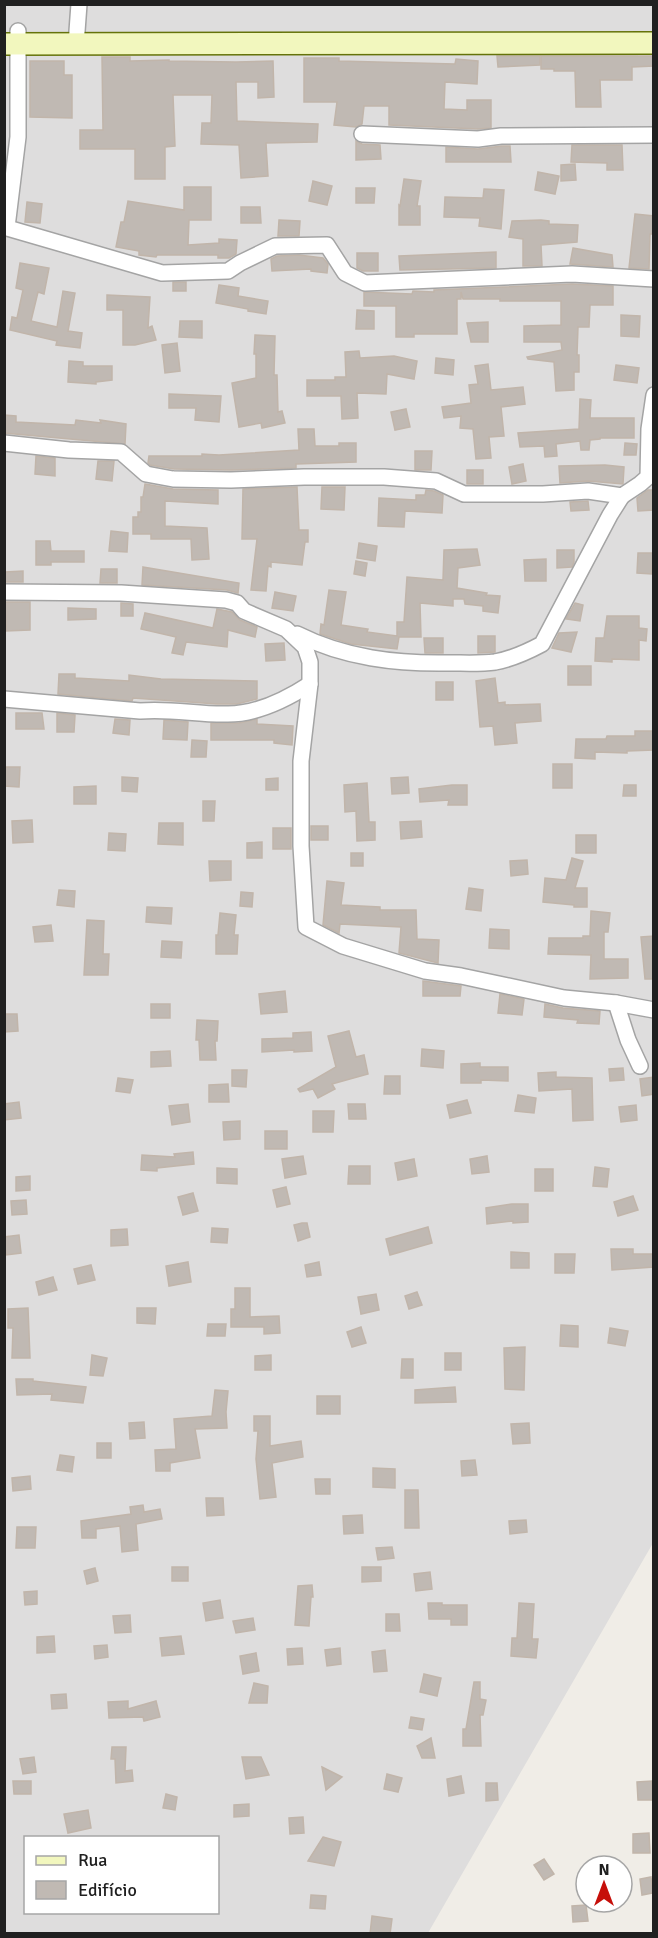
<svg xmlns="http://www.w3.org/2000/svg" width="658" height="1938" viewBox="0 0 658 1938" font-family="Signika,sans-serif">
<rect width="100%" height="100%" fill="#f0ede7"/>
<path fill="#dedddd" fill-rule="evenodd" d="M5,5H653V1543L428,1933L5,1934ZM26,1838H218V1912H26Z"/>
<g fill="#c0b9b3" stroke="#c1b5aa" stroke-width="1.5">
<polygon points="497,56 540,56 540,65 498,67"/>
<polygon points="541,56 654,56 654,66 632,67 632,80 600,80 601,107 576,107 575,71 554,71 554,69 541,69"/>
<polygon points="102,57 130,57 130,61 169,60 169,61 236,62 273,61 274,97 258,98 258,82 236,82 237,121 318,124 317,142 266,143 268,176 241,178 239,145 201,144 202,123 211,123 212,95 173,95 175,146 165,147 165,179 135,179 135,149 80,149 80,130 103,130"/>
<polygon points="304,58 339,58 339,61 455,64 456,59 478,61 477,84 445,82 444,109 467,110 467,100 491,100 491,128 478,129 389,125 389,106 364,106 362,124 356,127 334,125 337,102 304,102"/>
<polygon points="30,61 64,61 64,75 72,75 72,118 30,117"/>
<polygon points="356,141 362,144 380,145 381,159 356,160"/>
<polygon points="572,145 622,145 623,170 607,170 607,163 571,162"/>
<polygon points="502,146 510,146 511,162 446,162 446,147 478,149"/>
<polygon points="575,164 576,180 561,181 561,165"/>
<polygon points="538,172 559,176 555,194 535,190"/>
<polygon points="404,179 421,181 417,206 420,206 420,225 399,225 399,205 400,206"/>
<polygon points="313,181 332,186 327,205 309,201"/>
<polygon points="184,187 211,187 211,220 189,220 188,245 219,243 219,239 237,240 236,254 229,258 218,258 218,255 157,255 156,257 139,255 139,251 116,247 121,222 124,222 128,201 184,210"/>
<polygon points="356,188 375,188 374,203 356,203"/>
<polygon points="484,189 504,190 501,229 479,226 480,218 444,217 445,197 483,198"/>
<polygon points="27,202 42,204 40,223 25,222"/>
<polygon points="241,207 260,207 261,223 241,223"/>
<polygon points="635,214 654,216 654,234 650,234 649,269 629,268"/>
<polygon points="279,220 300,221 299,236 278,236"/>
<polygon points="541,220 549,221 549,224 578,225 577,242 541,245 542,266 523,266 523,239 509,237 512,221"/>
<polygon points="573,248 612,255 613,267 570,264"/>
<polygon points="496,252 496,268 400,270 399,256"/>
<polygon points="357,253 378,253 378,271 363,271 357,268"/>
<polygon points="299,255 323,258 328,264 327,273 311,271 311,269 272,271 271,259 277,256"/>
<polygon points="20,263 49,268 44,294 38,292 31,321 57,327 63,291 75,293 68,331 82,333 80,348 56,345 57,341 10,330 12,317 17,318 23,290 16,288"/>
<rect x="173" y="282" width="13" height="9"/>
<polygon points="572,284 613,286 613,305 590,305 589,327 578,327 577,355 579,355 579,372 574,372 574,390 556,391 554,362 528,359 527,357 562,350 561,342 524,342 524,326 561,325 561,301 500,301 500,299 463,299 461,292 461,299 457,299 457,334 414,334 414,337 396,337 396,306 364,306 364,292 412,294 413,291 434,292 434,290"/>
<polygon points="219,285 239,288 238,296 268,301 266,314 248,311 248,309 216,303"/>
<polygon points="107,295 150,297 148,328 152,326 156,340 135,345 123,345 123,310 107,310"/>
<polygon points="357,310 374,311 374,329 356,329"/>
<polygon points="621,315 640,316 639,337 621,336"/>
<polygon points="180,321 202,321 202,338 179,337"/>
<polygon points="488,322 488,342 471,342 467,323"/>
<polygon points="255,335 275,336 274,375 277,375 278,412 282,411 285,423 262,428 261,423 239,427 232,383 256,378 256,354 254,354"/>
<polygon points="177,343 180,371 165,373 162,345"/>
<polygon points="359,351 360,358 394,356 417,361 414,379 387,374 386,394 357,393 358,418 342,419 341,396 307,396 307,380 335,380 335,377 346,377 345,352"/>
<polygon points="436,358 454,360 453,375 435,373"/>
<polygon points="69,361 83,362 83,366 112,366 112,380 96,382 96,384 68,382"/>
<polygon points="488,364 491,390 523,387 525,404 501,407 504,436 489,437 491,458 476,459 473,429 460,428 461,416 444,418 442,407 471,403 469,385 478,384 475,366"/>
<polygon points="616,365 639,368 637,383 614,380"/>
<polygon points="169,394 221,396 219,422 195,420 196,408 169,408"/>
<polygon points="580,399 591,400 590,418 634,418 634,438 600,438 600,439 590,440 589,450 581,450 580,441 556,444 557,456 545,457 544,446 520,447 518,433 579,429"/>
<polygon points="406,409 410,427 395,430 391,412"/>
<polygon points="4,415 16,416 16,422 75,425 76,420 101,423 100,420 126,424 125,444 4,433"/>
<polygon points="298,429 314,429 315,446 339,446 339,443 356,443 356,462 296,464 296,468 231,470 174,469 150,465 148,463 149,456 202,456 202,454 219,455 299,450"/>
<polygon points="625,443 637,444 636,455 624,455"/>
<polygon points="415,451 432,451 431,470 415,470"/>
<polygon points="36,456 55,458 55,476 35,474"/>
<polygon points="98,461 114,461 112,481 96,479"/>
<polygon points="523,464 526,481 512,484 509,467"/>
<polygon points="605,465 624,467 623,484 588,481 560,483 559,466"/>
<rect x="467" y="470" width="16" height="14"/>
<polygon points="145,484 173,489 218,490 218,504 165,501 165,526 207,528 209,559 192,560 191,539 151,539 151,534 133,534 133,517 138,517 138,512 141,512 141,497 143,497"/>
<polygon points="297,487 299,530 308,530 308,542 305,542 302,565 271,562 271,567 268,566 266,591 251,590 257,539 242,539 243,489"/>
<polygon points="322,487 345,487 344,510 321,509"/>
<polygon points="426,490 434,491 443,495 442,513 405,511 404,527 378,526 379,498 416,500 416,495 425,495"/>
<polygon points="648,490 654,490 654,510 638,511 637,498"/>
<polygon points="588,501 589,510 571,511 570,502"/>
<polygon points="111,531 128,533 127,552 109,551"/>
<polygon points="36,541 50,541 51,551 84,551 84,562 51,562 51,565 36,565"/>
<polygon points="359,543 377,546 375,561 357,558"/>
<polygon points="477,549 480,565 458,568 457,588 487,593 486,595 500,596 498,613 483,611 483,606 465,604 464,599 453,599 453,606 420,603 421,637 399,637 397,649 351,644 320,634 321,624 324,625 329,590 346,592 341,625 368,629 367,632 397,636 397,622 404,622 407,577 443,580 444,550"/>
<polygon points="557,550 574,550 574,562 572,567 557,568"/>
<polygon points="638,553 653,553 652,574 637,573"/>
<polygon points="546,559 546,581 525,581 524,560"/>
<polygon points="356,561 367,563 365,576 354,574"/>
<polygon points="143,567 239,583 238,593 227,590 142,585"/>
<polygon points="101,569 117,569 117,583 100,583"/>
<polygon points="23,571 23,582 5,582 5,572"/>
<polygon points="275,592 296,596 293,611 272,608"/>
<polygon points="5,602 30,602 30,630 6,631"/>
<polygon points="121,603 133,604 133,616 121,616"/>
<polygon points="575,603 583,605 580,621 566,619"/>
<polygon points="68,608 96,609 96,619 68,620"/>
<polygon points="217,609 232,612 240,620 257,627 255,637 228,630 227,647 186,642 183,655 172,653 176,637 141,629 145,613 213,628"/>
<polygon points="607,616 639,616 639,628 647,629 646,641 639,640 639,660 612,659 612,662 595,661 596,638 604,638"/>
<polygon points="577,632 571,652 552,648 559,633"/>
<polygon points="478,636 495,636 495,652 478,653"/>
<polygon points="424,638 443,638 443,653 425,653"/>
<polygon points="284,643 285,660 266,661 265,644"/>
<rect x="568" y="666" width="23" height="19"/>
<polygon points="59,674 75,674 75,678 129,681 129,675 161,679 257,681 257,699 237,704 217,704 133,698 132,701 58,694"/>
<polygon points="495,678 498,703 505,702 505,705 540,704 541,721 515,723 517,743 495,745 493,726 480,727 476,681"/>
<rect x="436" y="682" width="17" height="18"/>
<polygon points="16,713 42,713 44,729 16,729"/>
<polygon points="57,713 75,715 74,732 57,732"/>
<polygon points="115,719 130,720 129,735 113,733"/>
<polygon points="257,719 257,724 293,726 292,745 274,743 274,740 211,740 211,723 239,723"/>
<polygon points="164,720 188,722 187,740 163,739"/>
<polygon points="635,731 654,731 654,750 627,751 627,753 595,752 595,759 575,758 576,739 606,739 607,736 635,736"/>
<polygon points="192,740 207,741 206,757 191,757"/>
<rect x="553" y="764" width="19" height="24"/>
<polygon points="4,767 20,767 19,787 4,786"/>
<polygon points="122,777 138,778 137,792 122,791"/>
<polygon points="408,777 409,793 392,794 391,778"/>
<polygon points="278,778 278,790 266,790 266,779"/>
<polygon points="367,783 369,822 375,822 375,840 357,841 356,811 345,812 344,785"/>
<polygon points="452,785 467,785 467,805 448,805 449,800 420,802 419,789"/>
<polygon points="624,785 636,785 636,796 623,796"/>
<polygon points="96,786 96,804 74,804 74,787"/>
<polygon points="203,801 215,801 214,821 203,821"/>
<polygon points="32,820 33,842 13,843 12,821"/>
<polygon points="421,821 422,837 401,839 400,822"/>
<polygon points="159,823 183,823 183,845 158,844"/>
<rect x="311" y="826" width="17" height="14"/>
<rect x="273" y="828" width="18" height="21"/>
<polygon points="109,833 126,834 125,851 108,850"/>
<rect x="576" y="835" width="20" height="18"/>
<polygon points="262,842 262,858 247,858 247,843"/>
<rect x="351" y="853" width="12" height="13"/>
<polygon points="572,858 583,861 575,888 587,888 587,907 574,907 574,905 543,902 545,878 566,880"/>
<polygon points="527,860 528,874 511,876 510,861"/>
<polygon points="209,861 231,861 231,880 210,881"/>
<polygon points="327,881 344,883 341,905 380,907 380,910 416,910 417,939 439,940 438,963 399,953 401,927 340,924 339,933 323,925"/>
<polygon points="469,888 483,890 481,911 466,909"/>
<polygon points="59,890 75,891 74,907 57,905"/>
<polygon points="241,892 253,893 252,907 240,906"/>
<polygon points="147,907 172,908 171,924 146,922"/>
<polygon points="591,911 610,913 608,932 604,932 604,959 628,959 628,978 590,979 591,955 548,954 549,938 583,938 583,936 590,936"/>
<polygon points="220,913 236,915 234,935 238,935 237,954 216,954 216,935 218,935"/>
<polygon points="87,920 104,921 103,954 109,954 108,975 84,975"/>
<polygon points="51,925 53,941 35,942 33,927"/>
<polygon points="490,929 509,930 509,949 489,948"/>
<polygon points="654,936 654,979 645,979 641,937"/>
<polygon points="162,941 182,942 181,958 161,957"/>
<polygon points="423,981 461,986 460,996 423,996"/>
<polygon points="285,991 287,1012 261,1014 259,994"/>
<polygon points="500,994 524,999 522,1015 498,1013"/>
<rect x="151" y="1004" width="19" height="14"/>
<polygon points="545,1004 563,1008 600,1011 599,1024 577,1023 578,1020 544,1017"/>
<polygon points="4,1014 17,1014 18,1031 4,1032"/>
<polygon points="197,1020 218,1021 217,1041 215,1041 216,1060 200,1060 199,1040 196,1040"/>
<polygon points="349,1031 356,1057 364,1055 368,1074 332,1084 335,1089 318,1098 313,1089 300,1092 298,1089 336,1067 328,1036"/>
<polygon points="311,1032 312,1051 294,1052 294,1050 262,1052 262,1039 293,1038 293,1033"/>
<polygon points="422,1049 444,1051 443,1068 421,1066"/>
<polygon points="170,1051 171,1066 151,1067 151,1052"/>
<polygon points="480,1063 480,1067 508,1067 508,1081 481,1080 481,1083 461,1083 461,1064"/>
<polygon points="623,1068 624,1080 610,1081 609,1069"/>
<polygon points="232,1070 247,1070 246,1087 232,1086"/>
<polygon points="556,1072 556,1077 592,1078 593,1120 573,1121 572,1089 539,1091 538,1073"/>
<polygon points="385,1076 400,1076 400,1094 384,1094"/>
<polygon points="654,1077 654,1094 642,1096 640,1079"/>
<polygon points="118,1078 133,1080 130,1093 116,1091"/>
<polygon points="228,1084 229,1102 209,1102 209,1085"/>
<polygon points="518,1095 536,1098 534,1113 515,1111"/>
<polygon points="467,1100 471,1113 450,1118 447,1105"/>
<polygon points="19,1102 21,1118 4,1120 4,1104"/>
<polygon points="188,1104 190,1122 172,1125 169,1106"/>
<polygon points="348,1104 365,1104 366,1119 349,1119"/>
<polygon points="636,1105 637,1120 621,1122 619,1107"/>
<polygon points="313,1111 334,1111 333,1132 313,1132"/>
<polygon points="240,1121 240,1139 224,1140 223,1122"/>
<rect x="265" y="1131" width="22" height="18"/>
<polygon points="193,1152 194,1164 157,1168 157,1171 141,1170 142,1155 175,1157 174,1154"/>
<polygon points="303,1156 306,1174 285,1178 282,1159"/>
<polygon points="487,1156 489,1172 472,1174 470,1159"/>
<polygon points="414,1159 417,1176 398,1180 395,1163"/>
<polygon points="349,1166 370,1166 370,1184 348,1184"/>
<polygon points="595,1167 609,1169 607,1187 593,1186"/>
<polygon points="217,1168 237,1169 237,1184 217,1183"/>
<rect x="535" y="1169" width="18" height="22"/>
<polygon points="30,1176 30,1190 16,1191 16,1177"/>
<polygon points="286,1187 290,1204 277,1207 273,1190"/>
<polygon points="193,1193 198,1211 183,1215 178,1197"/>
<polygon points="633,1196 638,1210 618,1216 614,1202"/>
<polygon points="26,1200 27,1214 12,1215 11,1201"/>
<polygon points="512,1204 528,1204 528,1222 513,1223 513,1221 487,1224 486,1208"/>
<polygon points="302,1223 307,1223 310,1237 298,1241 294,1225"/>
<polygon points="428,1227 432,1243 390,1255 386,1239"/>
<polygon points="212,1228 228,1229 227,1243 211,1242"/>
<polygon points="127,1229 128,1245 111,1246 111,1230"/>
<polygon points="19,1235 21,1253 6,1255 4,1237"/>
<polygon points="611,1249 633,1249 633,1254 654,1254 654,1267 612,1270"/>
<polygon points="511,1252 529,1253 529,1268 511,1268"/>
<polygon points="555,1254 575,1254 574,1273 555,1273"/>
<polygon points="188,1262 191,1282 169,1286 166,1266"/>
<polygon points="319,1262 321,1275 307,1277 305,1265"/>
<polygon points="91,1265 95,1280 78,1284 74,1269"/>
<polygon points="53,1277 57,1290 39,1295 36,1282"/>
<polygon points="235,1288 250,1288 250,1317 279,1316 280,1333 264,1334 264,1327 231,1327 231,1309 235,1309"/>
<polygon points="417,1292 422,1305 409,1309 405,1296"/>
<polygon points="376,1294 379,1310 361,1314 358,1297"/>
<polygon points="28,1308 30,1358 12,1358 13,1328 8,1328 8,1309"/>
<polygon points="137,1308 156,1308 155,1324 137,1323"/>
<polygon points="208,1324 226,1324 225,1336 207,1336"/>
<polygon points="561,1325 578,1326 578,1347 560,1346"/>
<polygon points="361,1327 366,1343 352,1347 347,1332"/>
<polygon points="610,1328 628,1331 625,1346 608,1343"/>
<polygon points="525,1347 524,1390 505,1389 504,1348"/>
<rect x="445" y="1353" width="16" height="17"/>
<polygon points="92,1355 107,1358 103,1376 90,1375"/>
<polygon points="271,1355 271,1370 255,1370 255,1356"/>
<polygon points="402,1359 413,1359 413,1378 401,1378"/>
<polygon points="16,1379 33,1379 33,1381 86,1387 83,1403 51,1400 52,1394 17,1395"/>
<polygon points="455,1387 456,1402 415,1403 415,1390"/>
<polygon points="215,1390 228,1391 226,1412 227,1428 195,1429 200,1458 170,1463 170,1471 156,1471 155,1450 176,1449 174,1419 212,1416"/>
<rect x="317" y="1396" width="23" height="18"/>
<polygon points="254,1416 270,1416 270,1446 301,1441 303,1457 272,1463 276,1497 260,1499 256,1459 258,1431 254,1431"/>
<polygon points="144,1422 145,1438 130,1439 129,1423"/>
<polygon points="529,1423 530,1443 513,1444 511,1424"/>
<rect x="97" y="1443" width="14" height="15"/>
<polygon points="60,1455 74,1457 72,1472 57,1470"/>
<polygon points="475,1460 477,1475 462,1476 461,1461"/>
<polygon points="373,1468 395,1469 395,1488 373,1487"/>
<polygon points="30,1476 31,1489 13,1491 12,1478"/>
<polygon points="315,1479 330,1479 330,1494 316,1494"/>
<polygon points="405,1490 418,1490 419,1528 405,1528"/>
<polygon points="206,1498 223,1498 224,1515 207,1516"/>
<polygon points="143,1505 144,1512 160,1509 162,1519 136,1524 138,1550 122,1552 120,1526 96,1529 96,1538 82,1538 81,1521 131,1514 130,1507"/>
<polygon points="362,1515 363,1533 344,1534 343,1516"/>
<polygon points="526,1520 527,1532 510,1534 509,1521"/>
<polygon points="17,1527 36,1527 35,1548 16,1548"/>
<polygon points="392,1547 394,1558 378,1560 376,1548"/>
<rect x="172" y="1567" width="16" height="14"/>
<polygon points="362,1567 381,1567 381,1581 362,1582"/>
<polygon points="95,1568 98,1581 87,1584 84,1571"/>
<polygon points="430,1572 432,1589 416,1591 414,1574"/>
<polygon points="312,1585 313,1597 311,1597 309,1626 295,1625 298,1586"/>
<polygon points="37,1591 37,1604 25,1605 24,1592"/>
<polygon points="220,1600 223,1618 206,1621 203,1603"/>
<polygon points="428,1603 442,1603 442,1605 467,1605 467,1625 451,1625 451,1619 429,1619"/>
<polygon points="519,1603 534,1604 532,1639 538,1639 536,1658 511,1656 512,1638 517,1638"/>
<polygon points="386,1614 399,1614 400,1631 386,1631"/>
<polygon points="130,1615 131,1632 115,1633 113,1616"/>
<polygon points="253,1618 255,1630 236,1633 233,1621"/>
<polygon points="54,1636 55,1652 37,1653 37,1637"/>
<polygon points="181,1636 184,1654 162,1656 160,1638"/>
<polygon points="107,1645 108,1657 95,1659 94,1646"/>
<polygon points="302,1648 303,1664 288,1665 287,1649"/>
<polygon points="340,1648 341,1664 327,1666 325,1650"/>
<polygon points="385,1650 387,1671 374,1672 372,1652"/>
<polygon points="256,1653 259,1671 243,1674 240,1656"/>
<polygon points="424,1674 441,1678 437,1696 420,1692"/>
<polygon points="474,1682 480,1682 480,1699 486,1700 483,1715 480,1715 481,1746 463,1746 463,1729 466,1729"/>
<polygon points="254,1683 268,1686 267,1703 249,1703"/>
<polygon points="66,1694 67,1708 52,1709 51,1695"/>
<polygon points="128,1701 128,1709 156,1701 160,1717 144,1721 143,1717 109,1718 108,1702"/>
<polygon points="411,1717 424,1719 422,1730 409,1728"/>
<polygon points="431,1738 435,1758 422,1758 417,1746"/>
<polygon points="112,1747 126,1747 125,1771 132,1770 133,1781 116,1783 115,1759 111,1759"/>
<polygon points="34,1757 36,1772 23,1774 20,1759"/>
<polygon points="242,1757 261,1757 269,1775 246,1779"/>
<polygon points="322,1767 342,1777 326,1790"/>
<polygon points="387,1774 402,1778 398,1792 384,1789"/>
<polygon points="461,1776 464,1793 449,1796 447,1779"/>
<polygon points="13,1781 31,1781 31,1794 14,1794"/>
<polygon points="652,1781 653,1800 638,1800 637,1782"/>
<polygon points="486,1783 497,1783 498,1800 486,1801"/>
<polygon points="166,1794 177,1797 175,1810 163,1808"/>
<polygon points="249,1804 249,1816 234,1817 234,1805"/>
<polygon points="88,1810 91,1828 68,1833 64,1814"/>
<polygon points="303,1817 304,1833 290,1834 289,1818"/>
<polygon points="649,1833 650,1853 633,1853 633,1834"/>
<polygon points="323,1837 341,1842 334,1866 308,1861"/>
<polygon points="544,1859 554,1874 544,1880 534,1865"/>
<polygon points="651,1877 653,1893 642,1895 640,1879"/>
<polygon points="311,1895 326,1896 325,1909 310,1908"/>
<polygon points="586,1905 588,1921 573,1922 572,1906"/>
<polygon points="372,1916 392,1919 390,1934 370,1934"/>
</g>
<g fill="none" stroke-linecap="round" stroke-linejoin="round">
<g stroke="#a4a4a4" stroke-width="18">
<g id="street">
<polyline points="76,45 79,4"/>
<polyline points="362,134 478,139 501,136 654,135"/>
<polyline points="4,227 162,273 228,271 240,263 275,246 327,245 345,273 365,283 572,274 654,279"/>
<polyline points="7,227 18,137 18,31"/>
<polyline points="4,443 69,450 121,452 146,474 173,479 231,480 304,477 384,477 436,481 464,494 543,494 588,491 622,496 640,484 648,477 649,429 654,395"/>
<polyline points="4,592 121,593 226,600 237,603 244,611 286,629 305,647 310,662 310,684 301,761 301,846 306,927 343,946 425,971 461,976 564,998 616,1003 654,1010"/>
<path d="M297,634C345,658 396,664 449,663C464,663 480,664 495,662C512,659 527,652 542,644L610,515L622,496"/>
<path d="M4,699L140,711C170,708 199,715 228,714C256,714 287,699 310,684"/>
<polyline points="616,1003 628,1040 640,1066"/>
</g>
</g>
<g stroke="#65730a" stroke-width="24">
<polyline id="secondary" points="4,44 654,43"/>
</g>
<use href="#street" stroke="#fff" stroke-width="15"/>
<use href="#secondary" stroke="#f2f7be" stroke-width="21"/>
</g>
<rect width="658" height="1938" fill="none" stroke="#202020" stroke-width="12"/>
<rect x="24" y="1836" width="195" height="78" fill="#ffffff" stroke="#a6a6a6" stroke-width="1.5"/>
<rect x="36" y="1856" width="30" height="9" fill="#f2f7be" stroke="#a6a6a6" stroke-width="1.5"/>
<text x="78" y="1866" font-size="18" fill="#202020">Rua</text>
<rect x="36" y="1881" width="30" height="18" fill="#c0b9b3" stroke="#a6a6a6" stroke-width="1.5"/>
<text x="78" y="1896" font-size="18" fill="#202020">Edifício</text>
<g transform="translate(604 1884)"><circle r="28" fill="#ffffff" stroke="#a6a6a6" stroke-width="1.5"/>
<path d="M0-4.5L10 22L0 15L-10 22Z" fill="#c60f0a"/>
<text y="-9" font-size="16" font-weight="bold" text-anchor="middle" fill="#202020">N</text>
</g>
</svg>
